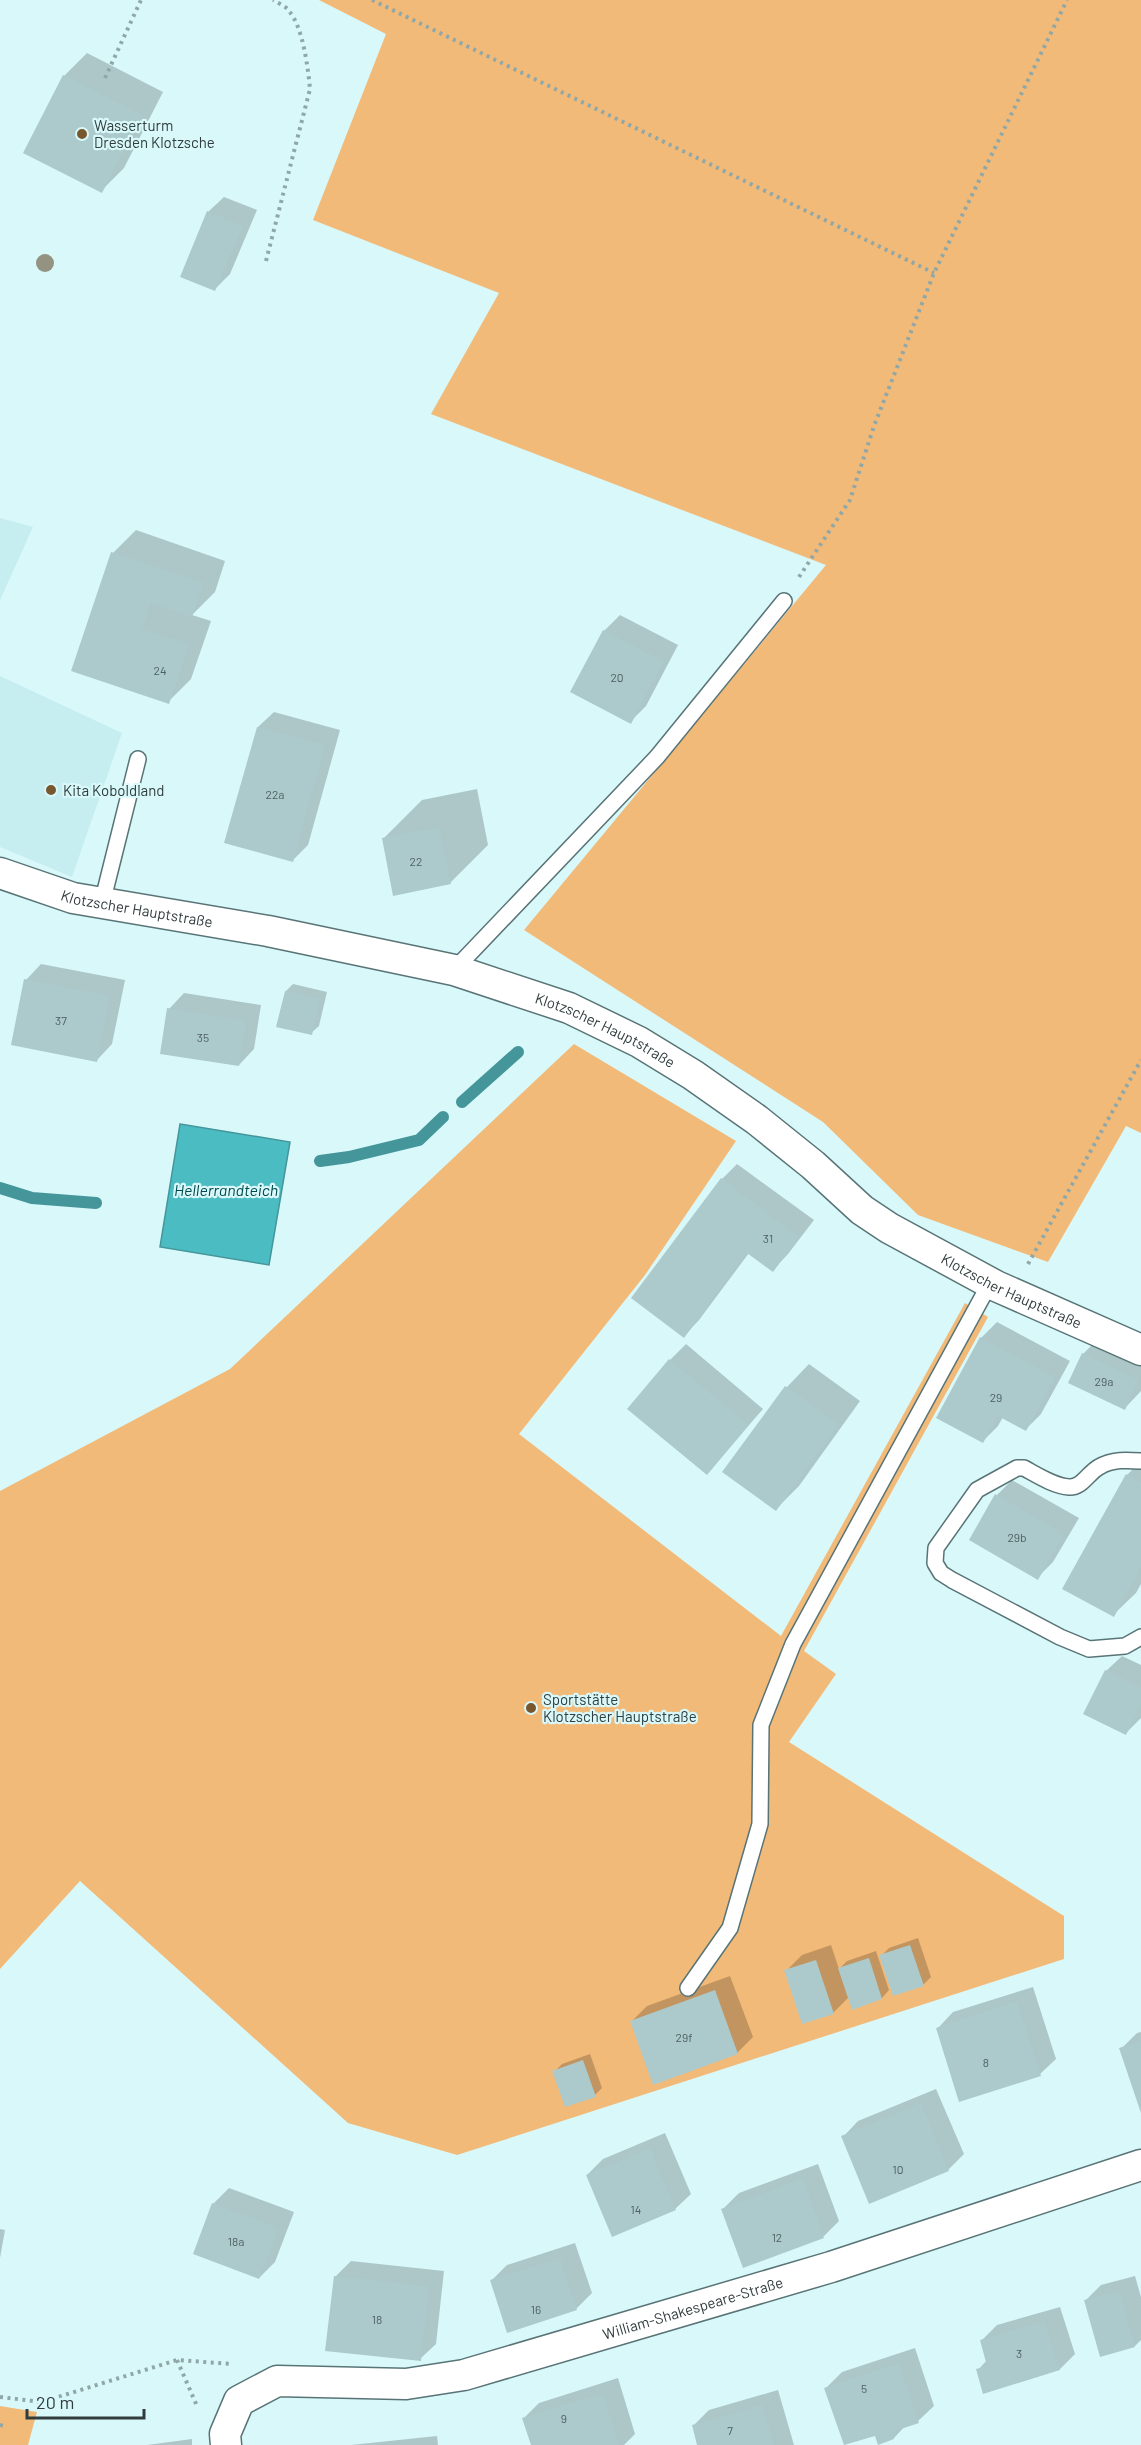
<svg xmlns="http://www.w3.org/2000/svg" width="1141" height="2445" viewBox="0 0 1141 2445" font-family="Barlow,sans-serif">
<rect width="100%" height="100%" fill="#d9f8fa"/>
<g fill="#c6eef0">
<polygon points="0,518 33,527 0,600"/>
<polygon points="0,676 122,733 72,877 0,847"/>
</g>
<g fill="#f2ba78">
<polygon points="319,0 1141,0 1141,1133 1126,1126 1048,1262 918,1215 823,1122 524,930 826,565 431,414 499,293 313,220 386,34"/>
<polygon points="574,1044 736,1141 645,1275 519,1434 781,1636 965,1303 988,1317 804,1651 836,1674 789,1742 1064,1916 1064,1959 457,2155 348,2123 80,1881 0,1969 0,1491 230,1369"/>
<polygon points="0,2406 37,2412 28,2445 0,2445"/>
</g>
<polygon fill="#4cbcc3" stroke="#44969b" stroke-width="1.5" points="180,1124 290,1142 269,1265 160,1247"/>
<g fill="#0003">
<polygon points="87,53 163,92 124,168 101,191 64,76"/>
<polygon points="224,197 257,210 230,274 215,289 208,212"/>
<polygon points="136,530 225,561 215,592 192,615 211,621 191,679 168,702 113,553"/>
<polygon points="620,615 678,645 646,706 630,722 604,631"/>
<polygon points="274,712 340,730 308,845 293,860 258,727"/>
<polygon points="477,789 488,845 450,883 383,839 422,800"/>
<polygon points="41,964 125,980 112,1044 97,1060 26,980"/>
<polygon points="293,984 327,992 319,1026 311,1033 286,991"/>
<polygon points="184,993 261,1005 254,1049 239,1065 169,1009"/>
<polygon points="737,1164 814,1220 788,1254 773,1270 749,1253 699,1320 684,1336 722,1179"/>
<polygon points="997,1322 1070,1361 1041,1414 1026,1429 1003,1417 998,1426 983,1441 981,1338"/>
<polygon points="1099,1338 1141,1358 1141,1391 1125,1408 1083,1354"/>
<polygon points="686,1344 763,1409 707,1473 670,1360"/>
<polygon points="809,1364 860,1401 799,1486 776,1509 725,1472 787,1387"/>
<polygon points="1141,1461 1141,1584 1136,1593 1113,1615 1127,1475"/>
<polygon points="1012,1480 1079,1518 1053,1562 1037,1578 997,1495"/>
<polygon points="1122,1656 1141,1665 1141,1718 1126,1733 1106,1671"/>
<polygon points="918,1938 931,1977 923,1985 881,1956 889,1948"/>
<polygon points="831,1945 839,1969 847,1961 876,1951 889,1990 882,1998 849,1997 833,2013 786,1971 802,1955"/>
<polygon points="730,1976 753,2037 737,2053 632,2021 647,2006"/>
<polygon points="1033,1987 1056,2059 1040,2074 938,2028 953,2012"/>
<polygon points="1141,2032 1141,2109 1121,2049 1137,2033"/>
<polygon points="590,2054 602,2088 595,2095 554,2072 562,2064"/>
<polygon points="936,2089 964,2154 948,2170 843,2137 858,2121"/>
<polygon points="665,2133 691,2194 675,2209 587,2175 603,2159"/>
<polygon points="818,2164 839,2221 824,2236 744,2266 723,2209 739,2193"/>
<polygon points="229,2188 294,2212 275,2262 259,2278 213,2204"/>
<polygon points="0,2229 5,2230 0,2258"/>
<polygon points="575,2243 592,2293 576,2309 491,2281 507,2265"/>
<polygon points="351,2261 444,2271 436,2344 420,2359 335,2277"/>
<polygon points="1135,2276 1141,2297 1141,2340 1135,2346 1086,2300 1101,2285"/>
<polygon points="1060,2307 1075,2354 1060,2369 978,2370 987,2360 982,2340 997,2325"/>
<polygon points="915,2348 934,2406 918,2421 906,2425 894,2438 876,2435 826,2388 842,2372"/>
<polygon points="618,2378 635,2434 624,2445 532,2445 524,2418 539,2403"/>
<polygon points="778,2390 794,2445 699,2445 693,2426 709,2410"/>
<polygon points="437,2436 438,2445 351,2445"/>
<polygon points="192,2439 192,2445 147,2445"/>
</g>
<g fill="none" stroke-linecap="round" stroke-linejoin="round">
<g stroke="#44969b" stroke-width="12">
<polyline points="462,1102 518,1052"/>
<polyline points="320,1161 349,1157 419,1140 443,1117"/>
<polyline points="0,1188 32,1198 96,1203"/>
</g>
</g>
<g fill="#accacc">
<polygon points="63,75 142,115 102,193 23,153"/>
<polygon points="207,211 243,226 215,291 180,277"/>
<polygon points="111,552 204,583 192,617 151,603 142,629 189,644 169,704 71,671"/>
<polygon points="603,630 664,661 631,724 570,692"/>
<polygon points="257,727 325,745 293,862 224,843"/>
<polygon points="439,827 451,884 393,896 382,838"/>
<polygon points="24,979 110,996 97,1062 11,1045"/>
<polygon points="285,991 320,999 312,1035 276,1027"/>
<polygon points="167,1008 246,1021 239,1066 160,1054"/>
<polygon points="721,1178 799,1237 773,1272 747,1253 684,1338 631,1298"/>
<polygon points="980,1337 1055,1377 1026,1431 998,1416 983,1443 936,1418"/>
<polygon points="1082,1353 1139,1380 1125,1410 1068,1383"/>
<polygon points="669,1359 749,1425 707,1475 627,1409"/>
<polygon points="785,1386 839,1424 776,1511 722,1472"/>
<polygon points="1126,1474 1141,1482 1141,1567 1114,1617 1062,1589"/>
<polygon points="995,1494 1064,1534 1038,1580 969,1540"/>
<polygon points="1105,1670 1141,1688 1141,1705 1126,1735 1083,1714"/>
<polygon points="910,1945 924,1986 893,1996 879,1955"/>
<polygon points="869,1958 882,1999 852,2010 838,1968"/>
<polygon points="816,1960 834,2014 802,2024 784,1970"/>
<polygon points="715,1990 738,2054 653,2085 630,2021"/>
<polygon points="1017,2001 1041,2076 959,2102 936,2028"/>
<polygon points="1141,2041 1141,2113 1119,2048"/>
<polygon points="583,2060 596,2097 565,2107 552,2071"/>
<polygon points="921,2103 949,2171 869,2204 841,2136"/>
<polygon points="650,2148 676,2210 612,2237 586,2175"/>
<polygon points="803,2178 824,2238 743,2268 721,2209"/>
<polygon points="212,2203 279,2228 259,2279 193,2254"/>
<polygon points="560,2258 577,2310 507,2333 490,2280"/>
<polygon points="334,2276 429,2286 421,2361 325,2351"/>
<polygon points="1120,2291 1135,2347 1100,2357 1084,2300"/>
<polygon points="1044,2321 1060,2370 983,2394 976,2369 987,2366 980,2340"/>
<polygon points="899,2363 919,2423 892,2432 894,2439 878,2445 875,2436 844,2445 824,2388"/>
<polygon points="603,2393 619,2445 531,2445 522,2418"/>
<polygon points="762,2405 774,2445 697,2445 692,2425"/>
</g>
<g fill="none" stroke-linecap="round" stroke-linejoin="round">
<g stroke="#597476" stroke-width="18">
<g id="lane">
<polyline points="102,903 138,759"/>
<polyline points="454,970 657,757 784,601"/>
<path d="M1141,1461C1127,1460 1112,1459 1099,1467C1088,1473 1082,1488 1069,1487C1054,1486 1037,1475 1024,1468H1017L977,1490L936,1548L935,1563L941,1573L952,1580L1060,1637L1089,1649L1125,1646L1141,1637"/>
<polyline points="688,1988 730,1928 760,1824 761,1725 793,1644 990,1283"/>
</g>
</g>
<g stroke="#597476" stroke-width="33">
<g id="street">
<path id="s1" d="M0,873L73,898L268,931L454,970L569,1008L639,1042L693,1075L757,1120L813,1165L862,1210L889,1228L996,1286L1141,1350"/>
<path id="s2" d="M226,2445L225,2434L239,2401L277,2381L406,2384L464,2375L831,2267L1141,2165"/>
</g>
</g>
<g stroke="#90a7a8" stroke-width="4" stroke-dasharray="3 4.5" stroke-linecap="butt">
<polyline points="372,0 934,273"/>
<polyline points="105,78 141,0"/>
<path d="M266,261L310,89C308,68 303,27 289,11C286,6 278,3 273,0"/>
<polyline points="799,577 850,500 874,426 934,273 1067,0"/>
<polyline points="1028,1264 1141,1060"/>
<polyline points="177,2360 197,2406"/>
<polyline points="0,2397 42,2402 177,2360 232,2364"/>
<polyline points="0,2425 5,2426"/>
</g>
<use href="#lane" stroke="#fff" stroke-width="15"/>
<use href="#street" stroke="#fff" stroke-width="30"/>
</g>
<circle fill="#949280" cx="45" cy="263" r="9"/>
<g fill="#79572e" stroke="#d9f8fa" stroke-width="2">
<circle cx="82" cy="134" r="6"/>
<circle cx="51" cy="790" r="6"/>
<circle cx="531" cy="1708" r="6"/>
</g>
<g text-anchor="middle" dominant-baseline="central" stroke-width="4.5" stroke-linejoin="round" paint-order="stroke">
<g font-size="12" fill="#4f6061">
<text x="160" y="670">24</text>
<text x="617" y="677">20</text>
<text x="275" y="794">22a</text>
<text x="416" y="861">22</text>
<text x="61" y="1020">37</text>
<text x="203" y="1037">35</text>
<text x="768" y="1238">31</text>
<text x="1104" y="1381">29a</text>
<text x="996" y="1397">29</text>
<text x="1017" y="1537">29b</text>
<text x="684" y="2037">29f</text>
<text x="986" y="2062">8</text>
<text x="898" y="2169">10</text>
<text x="636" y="2209">14</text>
<text x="777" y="2237">12</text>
<text x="236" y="2241">18a</text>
<text x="536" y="2309">16</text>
<text x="377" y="2319">18</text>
<text x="1019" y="2353">3</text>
<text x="864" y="2388">5</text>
<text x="564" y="2418">9</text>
<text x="730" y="2430">7</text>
</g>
<g font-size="15" fill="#303c3d" stroke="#d9f8fa" text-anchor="start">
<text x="94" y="125">Wasserturm<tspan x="94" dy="17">Dresden Klotzsche</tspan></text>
<text x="63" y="790">Kita Koboldland</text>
<text x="543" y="1699">Sportstätte<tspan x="543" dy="17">Klotzscher Hauptstraße</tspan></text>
</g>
<g font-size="15" fill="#303c3d" stroke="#d9f8fa">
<text stroke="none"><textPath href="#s1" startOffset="142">Klotzscher Hauptstraße</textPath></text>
<text stroke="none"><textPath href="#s1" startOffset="628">Klotzscher Hauptstraße</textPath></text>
<text stroke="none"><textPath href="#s1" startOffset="1114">Klotzscher Hauptstraße</textPath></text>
<text stroke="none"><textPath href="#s2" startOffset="516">William-Shakespeare-Straße</textPath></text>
</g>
<g font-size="16" font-style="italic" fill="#01494d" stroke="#d9f8fa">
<text x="226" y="1189">Hellerrandteich</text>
</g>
</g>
<path d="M27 2409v9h117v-9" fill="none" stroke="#303c3d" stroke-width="3"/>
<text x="36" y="2409" font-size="18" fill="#303c3d" stroke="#d9f8fa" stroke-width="4.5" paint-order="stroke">20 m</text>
</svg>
